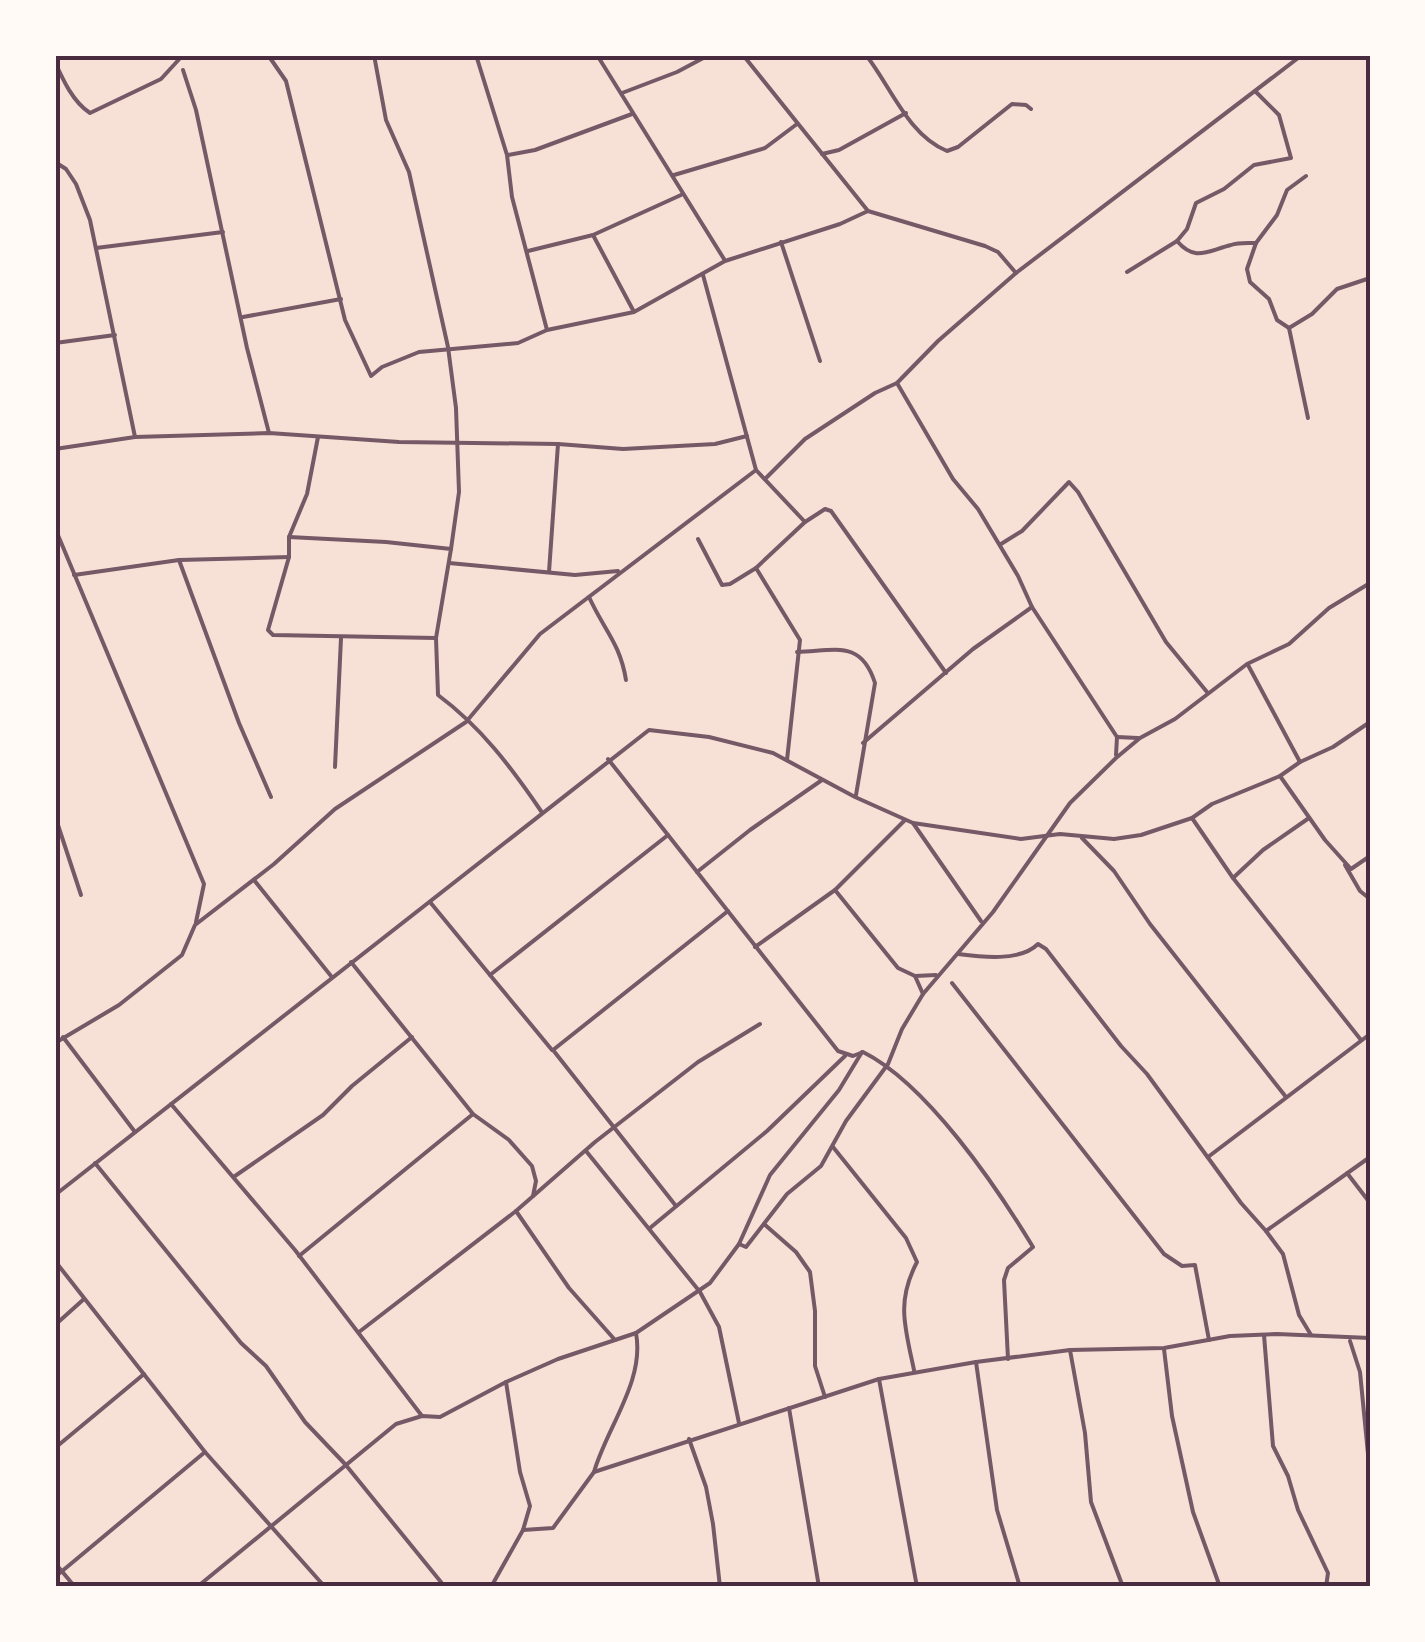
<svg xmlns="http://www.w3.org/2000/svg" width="1425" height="1642" viewBox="0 0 1425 1642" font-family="'PT Sans Narrow',sans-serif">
<rect width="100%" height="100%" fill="#f7e1d7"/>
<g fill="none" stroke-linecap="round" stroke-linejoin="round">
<g stroke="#755966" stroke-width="4">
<polyline points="268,55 286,81 345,320 371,376 382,367 419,352 518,343 547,330 634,312 725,261 840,224 868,211"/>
<polyline points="374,55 386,120 409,172 448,347 456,408 459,492 451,549"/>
<polyline points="476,55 507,155 512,197 547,330"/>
<polyline points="597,55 724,259"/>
<polyline points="743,55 868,211 985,246 998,252 1016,273"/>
<path d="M866,55C891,87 908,135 947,151L958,147L1012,104L1026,105L1031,109"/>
<path d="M55,62C63,80 73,102 90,113L161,79L183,55"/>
<polyline points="183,70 196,110 247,348 269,433"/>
<path d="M1256,92L1279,115L1291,158L1254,165L1224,189L1196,203L1187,229L1177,241C1195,262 1207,251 1231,245C1239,242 1248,243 1256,243"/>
<polyline points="622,93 677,72 709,55"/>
<polyline points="822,154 839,150 906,113"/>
<polyline points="508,155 535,150 632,114"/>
<polyline points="55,162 66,169 76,184 90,220 135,437"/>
<polyline points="674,175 765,148 797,124"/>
<polyline points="593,235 633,310"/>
<polyline points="781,242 820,361"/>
<polyline points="96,248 223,232"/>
<polyline points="528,251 593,235 681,195"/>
<polyline points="1127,272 1177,241"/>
<polyline points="703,275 756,470 805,522"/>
<polyline points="243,317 341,299"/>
<polyline points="1289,328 1277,320 1269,299 1250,282 1247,269 1256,243 1277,215 1287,190 1306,176"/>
<polyline points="55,343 115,335"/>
<polyline points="897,383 953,479 978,509 1018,576 1032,607 1117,737 1116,755"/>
<polyline points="1308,418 1289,328 1312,314 1337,289 1370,278"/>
<path d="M318,437L307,494L289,537V557L268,630L273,635L436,638L438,695C481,727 511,767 541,811"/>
<polyline points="55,449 135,437 269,433 399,442 558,444 623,449 715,444 747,436"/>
<polyline points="765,479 805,439 875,393 897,383 938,341 1016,273 1302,55"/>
<polyline points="55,528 204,884 196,922"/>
<polyline points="289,537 386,542 451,549 436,638"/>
<polyline points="698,539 722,585 730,584 756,568 800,640 787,760"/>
<polyline points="1001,544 1022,531 1069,482 1078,492 1166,642 1207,692"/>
<polyline points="179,560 289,557"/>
<polyline points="449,563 575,575 618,571"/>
<polyline points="756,568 805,522 825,509 831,511 946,673"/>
<polyline points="549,572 558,444"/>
<polyline points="74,575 179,560 239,723 271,797"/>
<path d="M589,597C604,630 620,643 626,680"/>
<path d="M797,652C835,651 861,639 875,683L856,795"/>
<polyline points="1248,665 1300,762"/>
<polyline points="1117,737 1138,738"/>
<polyline points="863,743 973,649 1032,607"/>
<polyline points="335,767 341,638"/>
<polyline points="1280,776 1325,840 1351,869 1370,856"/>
<polyline points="55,816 81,895"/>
<polyline points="1192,818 1233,878 1361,1040"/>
<polyline points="905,820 835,890 898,968 915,976 936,975"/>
<polyline points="913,823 981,921"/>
<path d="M668,835L838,1051L853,1056L863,1052C927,1084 996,1186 1033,1247L1008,1268L1004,1280L1008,1359"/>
<polyline points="1082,838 1114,871 1150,924 1286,1097"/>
<polyline points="1347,867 1345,865 1360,891 1370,899"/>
<polyline points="697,872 750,830 822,780"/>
<polyline points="1233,878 1263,850 1309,818"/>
<polyline points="254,880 331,976"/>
<polyline points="430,902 490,975"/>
<polyline points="755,947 835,890"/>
<path d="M958,954C981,957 1020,962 1038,944L1046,949L1121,1046L1147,1074L1241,1203L1266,1231L1370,1157"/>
<polyline points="351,962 473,1114 509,1140 532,1166 536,1181 533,1196"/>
<polyline points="952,983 1164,1254 1182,1266 1195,1265 1209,1340"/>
<polyline points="923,994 993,912 1070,803 1116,758 1140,738 1175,719 1247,664 1289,644 1329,608 1370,583"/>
<polyline points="63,1037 135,1132"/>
<polyline points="55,1043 119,1005 182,955 195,925 274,864 335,809 466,722 540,634 756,470"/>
<polyline points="552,1050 490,975 668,835 608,759"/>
<polyline points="171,1104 295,1250 422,1416"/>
<path d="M833,1147L906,1238L917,1262C896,1302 905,1327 914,1370"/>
<polyline points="586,1151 700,1292 719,1327 739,1423"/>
<polyline points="1208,1157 1370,1034"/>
<polyline points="95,1163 241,1343 266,1366 305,1422 345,1464 445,1587"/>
<polyline points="1347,1173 1370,1203"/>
<polyline points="235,1176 323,1115 352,1086 412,1037"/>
<polyline points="55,1195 649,730 709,737 773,753 855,797 913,823 1021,839 1060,834 1114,839 1141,835 1192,818 1212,804 1280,776 1300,762 1333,747 1370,722"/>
<polyline points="676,1206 553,1050 728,911"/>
<polyline points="516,1211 569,1288 615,1340"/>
<polyline points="764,1224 796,1252 810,1272 815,1311 815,1366 825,1397"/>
<polyline points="650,1228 767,1131 845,1056"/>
<polyline points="1266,1231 1283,1254 1299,1315 1311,1335"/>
<polyline points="739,1244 746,1247 787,1194 821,1166 846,1121 888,1064 902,1029 923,994 915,976"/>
<polyline points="299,1256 473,1114"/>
<polyline points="55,1261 205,1452 325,1587"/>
<polyline points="55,1325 84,1299"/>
<polyline points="359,1332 516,1211 595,1142 698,1062 760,1024"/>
<polyline points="1264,1335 1273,1446 1288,1476 1298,1510 1328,1573 1326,1587"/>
<polyline points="1350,1341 1360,1372 1368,1454"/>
<polyline points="1164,1349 1172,1416 1193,1512 1220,1587"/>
<polyline points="1070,1350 1085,1433 1091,1502 1123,1587"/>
<polyline points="976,1362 997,1510 1020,1587"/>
<polyline points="879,1379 917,1587"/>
<polyline points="789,1408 819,1587"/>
<polyline points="689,1439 706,1487 713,1524 720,1587"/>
<polyline points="55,1448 144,1374"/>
<path d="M594,1472C607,1427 645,1381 636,1333L710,1283L739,1244L770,1175L839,1090L862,1052"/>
<polyline points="523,1530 553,1528 594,1472 879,1379 976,1362 1070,1350 1164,1348 1230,1336 1277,1334 1370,1338"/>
<polyline points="55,1563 75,1587"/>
<polyline points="55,1577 205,1452"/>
<polyline points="197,1587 396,1424 422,1416 440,1417 506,1382 558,1359 636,1333"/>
<polyline points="491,1587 523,1530 530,1506 520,1472 506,1382"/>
</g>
</g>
<rect width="1425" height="1642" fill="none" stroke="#fffaf5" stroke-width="115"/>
<rect x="58" y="58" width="1310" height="1526" fill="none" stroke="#4a2c40" stroke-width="4"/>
</svg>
